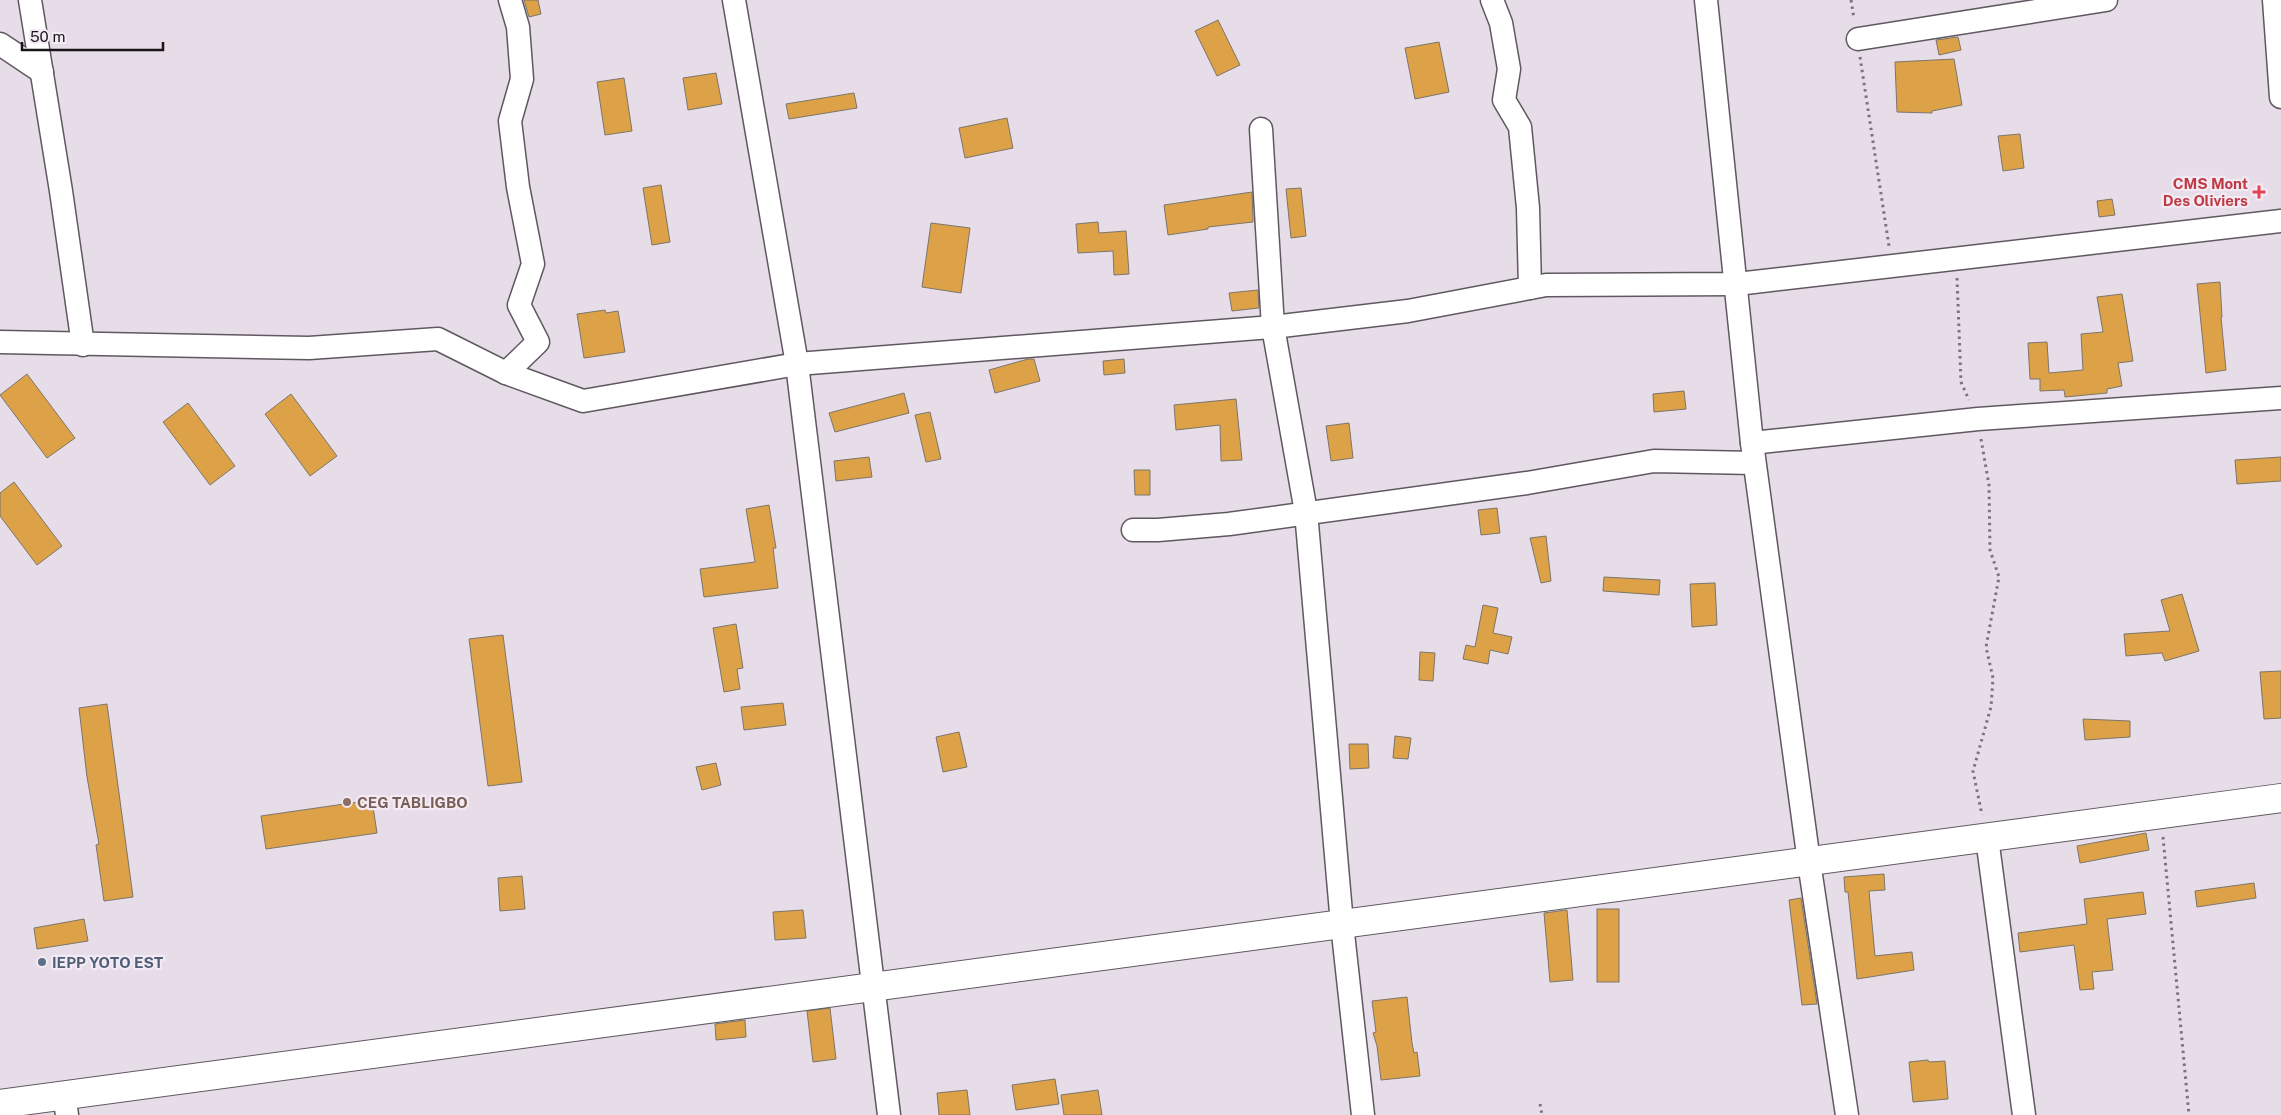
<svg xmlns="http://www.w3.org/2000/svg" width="2281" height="1115" viewBox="0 0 2281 1115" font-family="'Public Sans',sans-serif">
<rect width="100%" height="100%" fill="#e7dde8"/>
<g fill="#dda147" stroke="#7c756b">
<polygon points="524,0 538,0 541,14 529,17"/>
<polygon points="1218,20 1240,65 1217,76 1195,31"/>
<polygon points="1958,37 1961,50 1939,55 1936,40"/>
<polygon points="1439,42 1449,92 1415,99 1405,48"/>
<polygon points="1954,59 1962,105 1932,111 1932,113 1897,112 1895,62"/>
<polygon points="716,73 722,104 688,110 683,78"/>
<polygon points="624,78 632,131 605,135 597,82"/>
<polygon points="854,93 857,108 789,119 786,104"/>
<polygon points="1007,118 1013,148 965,158 959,128"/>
<polygon points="2020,134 2024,168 2003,171 1998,136"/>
<polygon points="661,185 670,242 652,245 643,188"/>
<polygon points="1301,188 1306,236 1291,238 1286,189"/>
<polygon points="1252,192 1253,222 1208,227 1208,229 1168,235 1164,205"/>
<polygon points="2112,199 2115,215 2099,217 2097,201"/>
<polygon points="1098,222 1099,233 1126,231 1129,274 1114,275 1113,251 1078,253 1076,224"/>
<polygon points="931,223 970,228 961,293 922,287"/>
<polygon points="2220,282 2222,317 2221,317 2226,370 2206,373 2197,284"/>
<polygon points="1258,290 1259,308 1232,311 1229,293"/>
<polygon points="2122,294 2133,361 2118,363 2122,386 2107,389 2107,393 2065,397 2064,390 2040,391 2040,379 2030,379 2028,343 2047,342 2049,373 2083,370 2081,334 2103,332 2097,297"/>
<polygon points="605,310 606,313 618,311 625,352 584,358 577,314"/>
<polygon points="1028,359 1034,359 1040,381 995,393 989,370"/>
<polygon points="1124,359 1125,373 1104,375 1103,361"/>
<polygon points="27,374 75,438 47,458 0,395"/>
<polygon points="1684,391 1686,409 1654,412 1653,394"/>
<polygon points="904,393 909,413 835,432 829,413"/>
<polygon points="291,394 337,456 310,476 265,414"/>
<polygon points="1236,399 1242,460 1221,461 1220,425 1176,430 1174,405"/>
<polygon points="188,403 235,466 210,485 163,422"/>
<polygon points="930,412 941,459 926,462 915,415"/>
<polygon points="1349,423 1353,458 1331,461 1326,426"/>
<polygon points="869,457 872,477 836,481 834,461"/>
<polygon points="2281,457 2281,481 2237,484 2235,460"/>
<polygon points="1134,470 1150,470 1150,495 1135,495"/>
<polygon points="14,482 62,546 37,565 0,516 0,493"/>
<polygon points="769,505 776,548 773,548 778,588 704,597 700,569 755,562 746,509"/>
<polygon points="1497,508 1500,533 1481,535 1478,510"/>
<polygon points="1546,536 1551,581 1541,583 1530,538"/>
<polygon points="1604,577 1660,580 1659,595 1603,591"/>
<polygon points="1715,583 1717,625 1692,627 1690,584"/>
<polygon points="2182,594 2199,651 2165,661 2162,653 2126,656 2124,634 2170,631 2161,600"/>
<polygon points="1483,605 1498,608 1493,633 1512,637 1508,654 1490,650 1488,664 1463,659 1466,645 1475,647"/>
<polygon points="736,624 743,668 737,669 740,689 724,692 713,628"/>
<polygon points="503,635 522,782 488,786 469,639"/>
<polygon points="1420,652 1435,653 1433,681 1419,680"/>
<polygon points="2281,671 2281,718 2264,719 2260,672"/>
<polygon points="783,703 786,725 744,730 741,707"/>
<polygon points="107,704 133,897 104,901 96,845 99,844 87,777 79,708"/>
<polygon points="2083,719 2130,721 2130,737 2085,740"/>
<polygon points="959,732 967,767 943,772 936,737"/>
<polygon points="1395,736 1411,738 1408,759 1393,758"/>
<polygon points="1349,744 1368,744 1369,768 1350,769"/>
<polygon points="716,763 721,785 702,790 696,767"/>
<polygon points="372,800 377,833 266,849 261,816"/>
<polygon points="2146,833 2149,850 2080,863 2077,846"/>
<polygon points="1884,874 1885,890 1869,891 1875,956 1912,952 1914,970 1857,979 1848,892 1845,892 1844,877"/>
<polygon points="522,876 525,909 500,911 498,878"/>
<polygon points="2254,883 2256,898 2197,907 2195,891"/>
<polygon points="2143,892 2146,914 2107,919 2113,970 2092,972 2094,989 2080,990 2074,945 2020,952 2018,933 2087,924 2084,899"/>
<polygon points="1801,898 1817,1004 1802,1005 1789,900"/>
<rect x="1597" y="909" width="22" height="73"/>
<polygon points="803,910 806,938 775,940 773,912"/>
<polygon points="1567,910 1573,980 1550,982 1544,913"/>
<polygon points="84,919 88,941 37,949 34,928"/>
<polygon points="1407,997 1412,1043 1414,1053 1417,1052 1420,1076 1381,1080 1377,1046 1373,1033 1376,1032 1372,1001"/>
<polygon points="830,1008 836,1059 813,1062 807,1011"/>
<polygon points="745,1020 746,1037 716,1040 715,1024"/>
<polygon points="1928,1060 1929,1062 1945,1061 1948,1099 1913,1102 1909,1062"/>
<polygon points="1055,1079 1059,1104 1016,1110 1012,1085"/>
<polygon points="967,1090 970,1115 939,1115 937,1093"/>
<polygon points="1098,1090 1102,1115 1064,1115 1061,1095"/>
</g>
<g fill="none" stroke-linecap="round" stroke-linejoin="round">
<g stroke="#605861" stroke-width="25">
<g id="minor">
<polyline points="30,0 61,191 83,345"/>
<polyline points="734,0 797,364 889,1115"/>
<polyline points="1492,0 1501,23 1509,69 1504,100 1520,127 1528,208 1530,288"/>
<polyline points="1706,0 1752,443 1809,862 1847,1115"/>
<polyline points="2274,0 2281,97"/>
<polyline points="1858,39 2106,0"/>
<polyline points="0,44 42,72"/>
<polyline points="1261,129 1273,327 1306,512 1342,924 1363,1115"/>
<polyline points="0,342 309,348 438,339 506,373 583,401 797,364 1273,327 1408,311 1546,285 1737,284 2281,221"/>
<polyline points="506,373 538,342 519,305 533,264 518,187 510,121 522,79 518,27 510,0"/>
<polyline points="1752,443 1978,419 2281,398"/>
<polyline points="1133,530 1158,530 1229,524 1527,483 1654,461 1754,463"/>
<polyline points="1987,838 2024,1115"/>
<polyline points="64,1095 67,1115"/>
</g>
</g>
<g stroke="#605861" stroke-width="30">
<polyline id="tertiary" points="0,1104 2281,798"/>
</g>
<g stroke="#7a737a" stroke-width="3" stroke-dasharray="2.5 4" stroke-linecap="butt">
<polyline points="1851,0 1854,19"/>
<polyline points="1860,57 1889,246"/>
<polyline points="1957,278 1961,382 1969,400"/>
<polyline points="1981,439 1989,485 1990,550 1999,577 1986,647 1993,678 1991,707 1973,771 1982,815"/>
<polyline points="2163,837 2189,1115"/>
<polyline points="1540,1104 1542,1115"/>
</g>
<use href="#minor" stroke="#fff" stroke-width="22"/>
<use href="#tertiary" stroke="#fff" stroke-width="28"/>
</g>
<path fill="#e0444e" stroke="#f4eaf5" stroke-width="2" d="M2256.5 184.5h5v5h5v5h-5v5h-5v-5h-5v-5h5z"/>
<circle fill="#8d6e63" stroke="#f4eaf5" stroke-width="2" cx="347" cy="802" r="5"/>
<circle fill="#5c6f8a" stroke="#f4eaf5" stroke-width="2" cx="42" cy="962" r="5"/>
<g text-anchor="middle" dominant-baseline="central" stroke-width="4.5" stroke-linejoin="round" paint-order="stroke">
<g font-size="15" font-weight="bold" fill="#be3a42" stroke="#f4eaf5" text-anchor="end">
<text x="2248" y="183">CMS Mont<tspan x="2248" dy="17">Des Oliviers</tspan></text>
</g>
<g font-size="15" font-weight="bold" fill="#785e54" stroke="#f4eaf5" text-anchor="start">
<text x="357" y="802">CEG TABLIGBO</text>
</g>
<g font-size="15" font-weight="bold" fill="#4e5e75" stroke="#f4eaf5" text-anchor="start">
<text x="52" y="962">IEPP YOTO EST</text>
</g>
</g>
<path d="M22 42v8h141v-8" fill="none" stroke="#181418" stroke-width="2.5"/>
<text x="30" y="42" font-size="15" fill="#181418" stroke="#f4eaf5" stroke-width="4" paint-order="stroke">50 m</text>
</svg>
